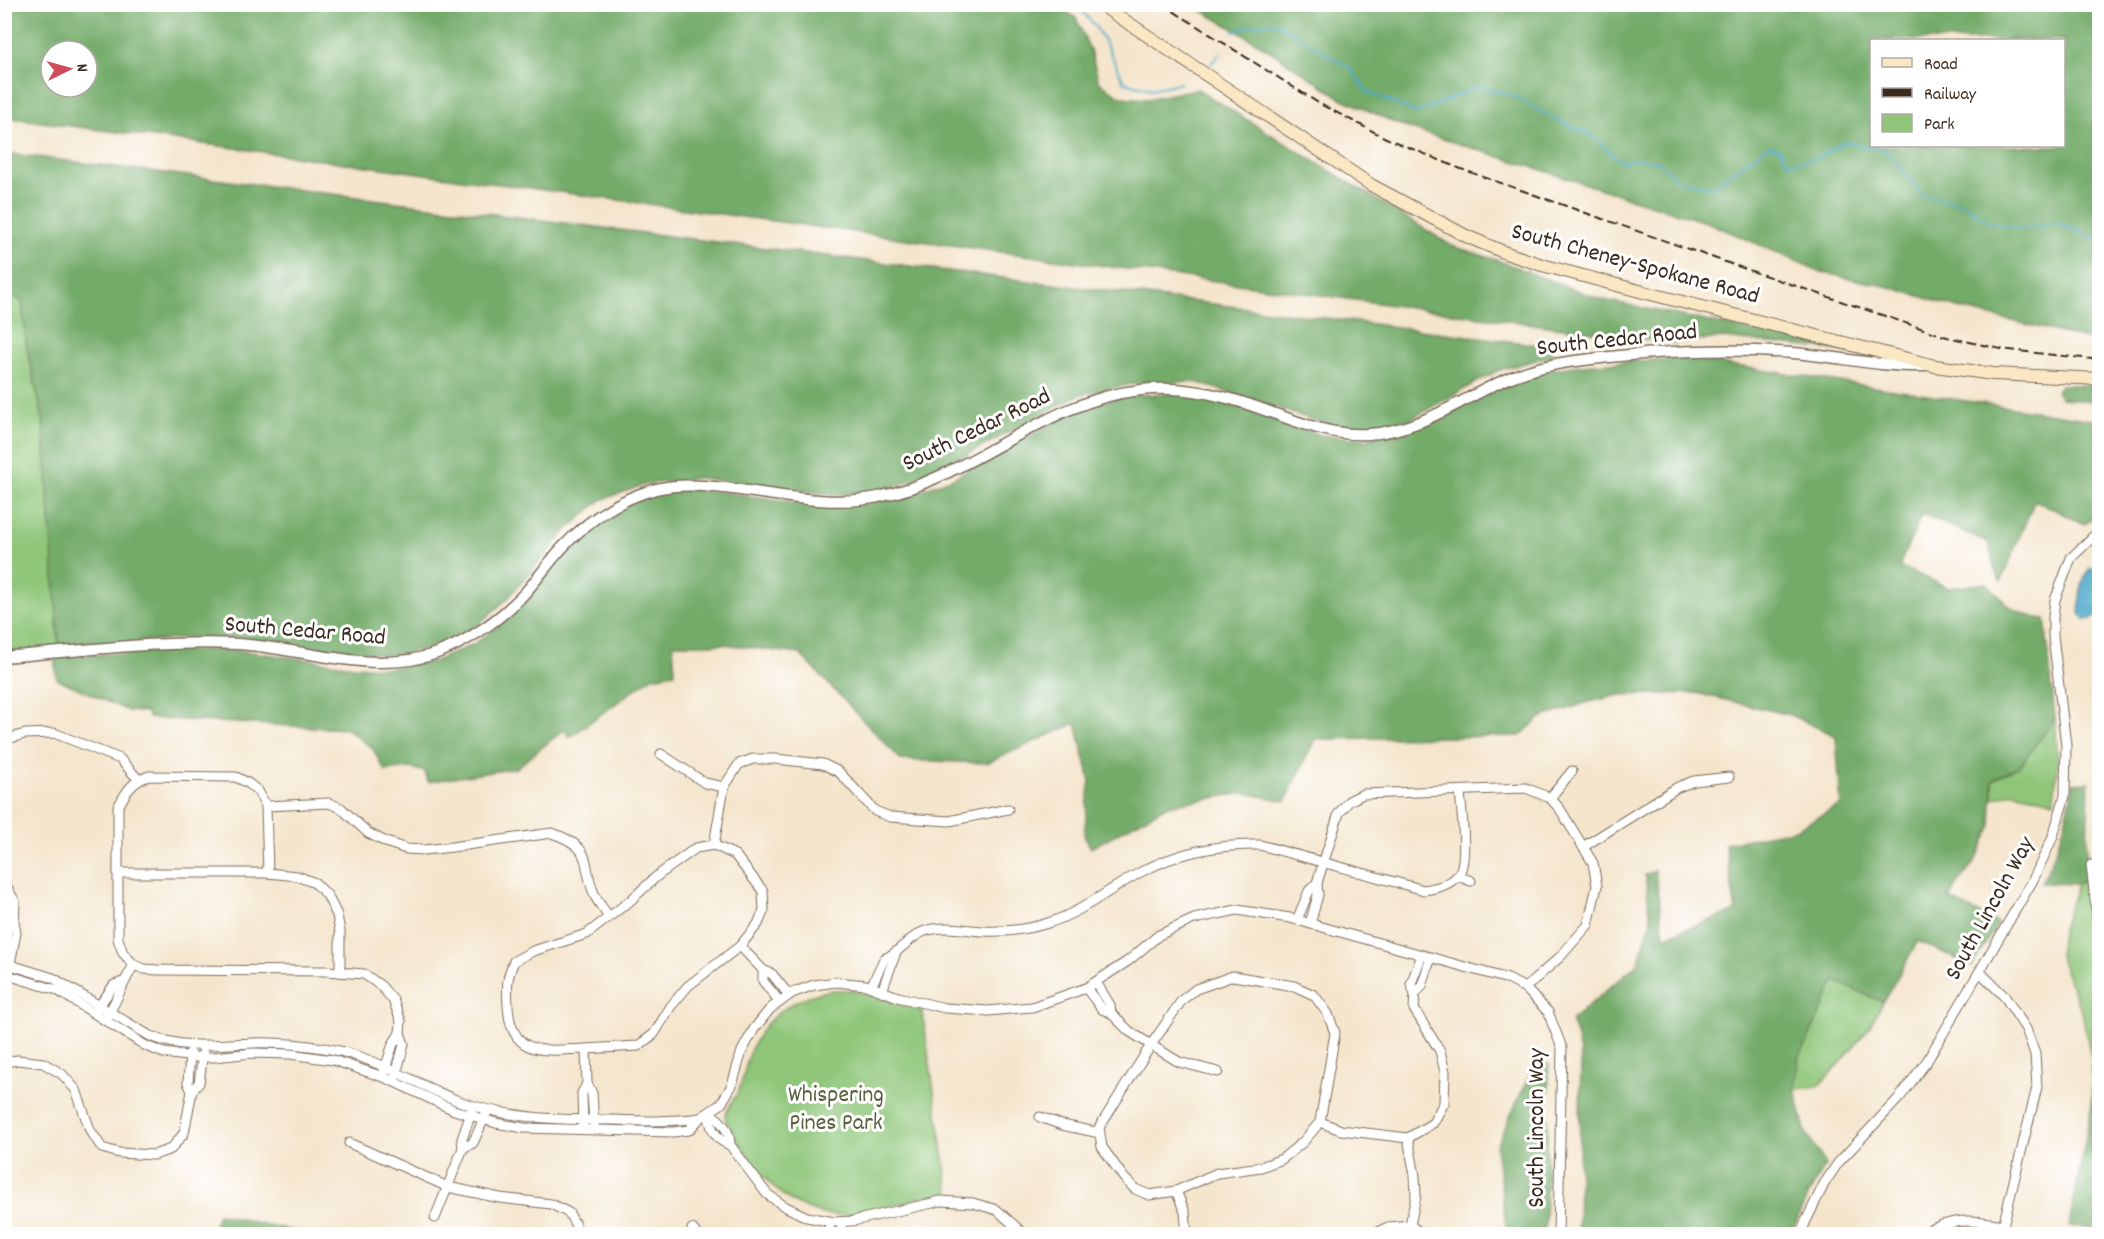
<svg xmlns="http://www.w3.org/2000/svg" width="2104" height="1239" viewBox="0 0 2104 1239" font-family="Dekko,sans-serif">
<rect width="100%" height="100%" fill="#fff"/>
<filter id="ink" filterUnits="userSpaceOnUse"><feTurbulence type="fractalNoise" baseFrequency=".0167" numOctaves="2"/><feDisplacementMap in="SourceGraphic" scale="12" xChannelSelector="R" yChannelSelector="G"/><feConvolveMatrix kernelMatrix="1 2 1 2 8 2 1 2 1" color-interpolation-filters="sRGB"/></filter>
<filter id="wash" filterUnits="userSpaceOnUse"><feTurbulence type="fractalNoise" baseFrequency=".008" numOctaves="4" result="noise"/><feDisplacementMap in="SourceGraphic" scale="24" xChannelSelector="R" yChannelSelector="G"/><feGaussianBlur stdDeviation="1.35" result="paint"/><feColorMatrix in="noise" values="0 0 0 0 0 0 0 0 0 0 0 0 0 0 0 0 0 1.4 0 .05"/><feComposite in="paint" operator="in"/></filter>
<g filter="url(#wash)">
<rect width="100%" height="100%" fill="#f4e5cc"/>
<g fill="#8fc679" stroke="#65784c" stroke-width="1.5">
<polygon points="4,288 22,302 27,349 43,419 59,648 5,651"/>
<polygon points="2055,718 2058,762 2054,801 2013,792 1993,799 1993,780 2020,766"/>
<polygon points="2086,879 2099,995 2099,1061 2092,1062 2082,1012 2059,956 2062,929 2077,884"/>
<polygon points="1835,981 1883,1002 1869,1028 1838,1066 1819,1085 1808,1088 1795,1089 1798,1060"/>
<path d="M833,990H852L922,1011L949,1192C919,1196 892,1207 863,1213C816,1223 780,1201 753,1163C745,1151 727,1130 725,1116C728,1106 736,1097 740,1087C745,1074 746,1059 752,1047C768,1013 797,996 833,990Z"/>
</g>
<g fill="#73ab69" stroke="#576a44" stroke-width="1.5" fill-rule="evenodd">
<path d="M5,5H1055L1076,18L1090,50L1099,82L1121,97L1147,99L1197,89L1452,246L1500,261L1599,299L1861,353L1724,338L1673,343L5,117ZM51,51H87V87H51Z"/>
<path d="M1192,5H2099V342L1962,309L1890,287L1824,273L1709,223L1402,126L1341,98L1258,43ZM2064,40V146H1872V40Z"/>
<polygon points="4,153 1548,346 1555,355 1499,370 1410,419 1371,428 1329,425 1196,382 1138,383 1079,395 936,471 887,489 837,495 699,478 647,484 601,500 568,529 508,598 478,625 445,644 394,656 244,638 188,638 59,648 43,419 27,348 22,302 5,288"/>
<path d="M1682,358L2099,421V516L2084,524L2035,500L2001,581L1996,574L1988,542L1922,514L1899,566L1949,588L1987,583C2006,605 2015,615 2045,619L2055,718L2020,766L1993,780L1991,827L1977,858L1948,898L1998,923L1972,966L1918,941L1883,1002L1835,981L1798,1060L1795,1089L1805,1131L1826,1165C1811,1187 1800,1209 1792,1234H1578L1581,1059L1577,1037L1571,1021L1638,963L1651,922L1645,875L1655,871L1664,937L1736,911L1725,844L1796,829L1841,805L1836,736L1790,715L1696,693L1620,695L1589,702L1540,718L1520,736L1315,739L1286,801L1244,793L1168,805L1091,848L1084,835L1090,780L1076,723L987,763L901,760L800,654L724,644H673L675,673L652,677L570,737L564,730L516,768L428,782L425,772L411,768L385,771L373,749L347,729L149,718L146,712L128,711L57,679L54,657L187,650H237L354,666L389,668L435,661L474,644L509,618L569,547L595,522L628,503L660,494L689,490L723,492L823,506L865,504L907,495L953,478L1081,408L1128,395L1178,394L1234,406L1320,435L1367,439L1535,372L1581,365Z"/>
<polygon points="2060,385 2099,385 2099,402 2061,398 2056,391"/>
<path d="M2089,782L2086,879L2077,884L2041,883C2058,851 2068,819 2073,783Z"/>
<polygon points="2099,1061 2100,1194 2095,1228 2069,1226 2092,1104 2092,1062"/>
<polygon points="1535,1064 1549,1064 1545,1234 1507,1234 1496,1146"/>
<polygon points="218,1214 295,1231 303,1234 211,1234"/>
</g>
<path fill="#4aa7c9" stroke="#426874" stroke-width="1.5" d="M2090,568L2099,570L2100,607L2098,616L2092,619L2086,620L2080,614C2078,600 2081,580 2090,568Z"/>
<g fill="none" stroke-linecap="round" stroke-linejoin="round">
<g stroke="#4aa7c9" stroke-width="2">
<path d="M1073,4C1099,23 1111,54 1124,82L1151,89L1181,83"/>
<polyline points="1234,32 1248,26 1275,22 1350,68 1367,92 1417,113 1478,86 1514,96 1552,118 1591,135 1621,162 1638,159 1657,161 1678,180 1712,187 1769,145 1781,150 1788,163 1814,159 1845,142 1887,151 1923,196 1962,203 1991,223 2021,229 2056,223 2100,240"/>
<polyline points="1211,64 1220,53"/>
</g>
</g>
</g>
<g filter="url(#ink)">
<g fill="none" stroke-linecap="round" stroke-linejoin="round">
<g stroke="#7c6b5b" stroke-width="11">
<g id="minor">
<polyline points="4,740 25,734 54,733 120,759 138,779"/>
<polyline points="661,754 705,783 724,787"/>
<polyline points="1550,798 1572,771"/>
<path d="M266,806L329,803L341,808L368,833L386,842L406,849L424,850L452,847L552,833C597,849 580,862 595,896C598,903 604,909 608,916"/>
<polyline points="4,825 4,828"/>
<polyline points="714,845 724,787 739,764 753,759 775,759 823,764 839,772 875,811 890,817 949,821 1008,809"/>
<polyline points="1583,847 1678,787 1694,781 1729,777"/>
<polyline points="2091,865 2100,943"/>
<polyline points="118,873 268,873 297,876 315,883 327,895 337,915 340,932 340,972"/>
<polyline points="1458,876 1471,881"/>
<polyline points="4,882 15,902 14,923 16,933 9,969"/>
<polyline points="1297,920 1309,891 1317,883"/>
<polyline points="1310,924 1318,895 1317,883 1339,813 1349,801 1363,794 1526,788 1550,798 1560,809 1593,863 1597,886 1588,925 1560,957 1525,988"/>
<polyline points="4,933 14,923"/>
<polyline points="740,946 763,970 772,974 789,995"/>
<path d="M4,963L53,978L150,1036C187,1050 215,1044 253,1043C279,1042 305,1045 330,1049C375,1057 414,1083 456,1100C506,1119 561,1120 613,1120C642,1121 671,1122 700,1118"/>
<polyline points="134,965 144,969 158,970 326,971 364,974 381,986 393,1000 401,1021 400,1033 404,1044 396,1075"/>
<polyline points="763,970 763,981 780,1002"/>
<polyline points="1980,972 2005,997 2026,1029 2035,1054 2037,1087 2001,1234"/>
<polyline points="4,974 57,990 146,1046 164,1053 194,1057 214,1057 253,1053 290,1054 333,1060 386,1078 454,1110 496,1123 524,1128 673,1132 689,1130 700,1118 721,1104 732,1085 742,1051 754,1029 770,1009 792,993 814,985 836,982 866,985 898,997 945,1008 988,1011 1032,1007 1086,988 1128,961 1159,935 1194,919 1237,910 1290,918 1508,979 1525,988 1548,1012 1562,1048 1558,1234"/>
<polygon points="1233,976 1294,986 1314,995 1328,1014 1335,1033 1320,1122 1303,1142 1282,1159 1261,1167 1217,1173 1176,1191 1149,1195 1135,1189 1124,1178 1102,1147 1099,1128 1151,1045 1182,1000 1196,989"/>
<polyline points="1096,982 1110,1005 1111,1013"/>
<path d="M871,987L884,959C900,953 908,937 925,931C945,925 965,930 984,931C1005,932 1029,929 1048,923C1083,912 1109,889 1141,872C1178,852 1218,844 1260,845L1424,890C1437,888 1450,885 1458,875C1469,862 1461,809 1460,791"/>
<polyline points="1086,988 1102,1009 1111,1013 1129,1031 1151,1045 1179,1062 1218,1072"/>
<polyline points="882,991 895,955"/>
<polyline points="1415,994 1422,986 1431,957"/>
<polyline points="97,1009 114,985 123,982"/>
<path d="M107,1016C118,999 123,982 134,965L123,953L118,939V807C126,792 132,781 149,776L236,777L248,783L258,791L266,806L268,873"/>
<polyline points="586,1049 638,1046 654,1034 671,1006 688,986 740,946 758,924 764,910 763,891 735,855 714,845"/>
<polyline points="190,1053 188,1083 192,1091"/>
<polyline points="4,1062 18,1060 43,1063 62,1074 76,1090 90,1130 102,1148 119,1153 154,1155 171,1149 184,1133 192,1091 199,1083 203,1052"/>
<polyline points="384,1072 393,1044 400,1033"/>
<path d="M587,1084L586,1049C546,1050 511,1059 508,1006C507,986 506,980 514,961L533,951L587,934L631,900L657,876L696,848L714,845"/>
<polyline points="587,1084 592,1093 594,1125"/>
<path d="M709,1113C721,1120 730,1130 730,1145C717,1141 709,1127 709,1113Z"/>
<polyline points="1040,1117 1062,1125 1100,1133"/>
<polyline points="1320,1122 1341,1130 1408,1138 1433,1123 1444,1103 1445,1072 1440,1051 1414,1009 1415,994 1411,984 1422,955"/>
<polyline points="583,1126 582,1093 587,1084"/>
<polyline points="1408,1138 1415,1176 1416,1196 1410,1225"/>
<polyline points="349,1143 448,1187 500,1198 551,1204 569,1213 577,1228 577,1234"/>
<polyline points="730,1145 767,1194 784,1206 807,1217 833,1222 853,1221 941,1201 973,1203 997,1210 1024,1234"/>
<polyline points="463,1148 473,1143 486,1114"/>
<polyline points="1176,1191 1185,1212 1187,1234"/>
<polyline points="435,1218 463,1148 462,1139 472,1110"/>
<polyline points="829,1221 830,1234"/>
<polyline points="841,1222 842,1234"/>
<polyline points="1410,1225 1422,1234"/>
<polyline points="692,1229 697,1234"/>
<polyline points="1373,1234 1388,1227 1410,1225"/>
<polyline points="1801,1234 1805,1223 1824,1184 1838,1163 1900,1097 1927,1061 2033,880 2052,839 2065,796 2066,745 2053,636 2053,617 2055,600 2071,558 2100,530"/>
<path d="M1922,1234C1951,1218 1970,1219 2003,1225"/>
<polyline points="2098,1234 2100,1226"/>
</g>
</g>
<g stroke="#7c6b5b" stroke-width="13">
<path id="tertiary" d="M4,657C81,651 162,640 238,644C304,648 376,677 440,652C472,639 499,620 523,595C537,580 548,563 562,548C588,520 619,499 656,489C685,482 717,487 747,491C790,497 835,506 878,497C972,478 1044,400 1141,390C1175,386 1209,392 1241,402C1283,415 1324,437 1369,434C1421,431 1462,398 1509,378C1528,370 1548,365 1568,362C1641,352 1718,347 1792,353C1836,356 1879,367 1923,366"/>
</g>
<g stroke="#7c6b5b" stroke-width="14">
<polyline id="secondary" points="1100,4 1371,185 1466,236 1506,253 1542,265 1647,293 1935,366 1993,374 2100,379"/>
</g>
<use href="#minor" stroke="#fff" stroke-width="9"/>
<use href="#tertiary" stroke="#fff" stroke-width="10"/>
<use href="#secondary" stroke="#fae7c3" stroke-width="12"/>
<polyline stroke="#3b2a1e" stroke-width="2" stroke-dasharray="9 4.5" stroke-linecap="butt" points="1162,4 1320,104 1386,138 1461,169 1728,263 1947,337 2001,349 2100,360"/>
</g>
</g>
<g text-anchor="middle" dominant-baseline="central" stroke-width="6" stroke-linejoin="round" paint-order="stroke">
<g font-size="24" fill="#3b2a1e" stroke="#fff">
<text transform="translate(1635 265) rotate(15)">South Cheney-Spokane Road</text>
<text transform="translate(1617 341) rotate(-6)">South Cedar Road</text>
<text transform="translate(977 431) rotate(-26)">South Cedar Road</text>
<text transform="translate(305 632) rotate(5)">South Cedar Road</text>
<text transform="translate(1991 909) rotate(-61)">South Lincoln Way</text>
<text transform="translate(1538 1128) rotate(-90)">South Lincoln Way</text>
</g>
<g font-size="24" fill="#58613e" stroke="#fff">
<text x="836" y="1096">Whispering<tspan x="836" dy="28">Pines Park</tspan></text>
</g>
</g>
<rect width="2104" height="1239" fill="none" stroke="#fff" stroke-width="24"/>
<rect x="1870" y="39" width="195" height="108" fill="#ffffff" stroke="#b1aaa5" stroke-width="1.5"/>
<rect x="1882" y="58" width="30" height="9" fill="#fae7c3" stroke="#b1aaa5" stroke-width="1.5"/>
<text x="1924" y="69" font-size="18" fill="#3b2a1e">Road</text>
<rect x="1882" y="88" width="30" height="9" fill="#3b2a1e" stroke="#b1aaa5" stroke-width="1.5"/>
<text x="1924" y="99" font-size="18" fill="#3b2a1e">Railway</text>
<rect x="1882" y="114" width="30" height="18" fill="#8fc679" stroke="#b1aaa5" stroke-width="1.5"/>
<text x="1924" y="129" font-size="18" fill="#3b2a1e">Park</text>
<g transform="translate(69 69) rotate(85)"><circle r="28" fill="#ffffff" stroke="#b1aaa5" stroke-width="1.5"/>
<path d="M0-4.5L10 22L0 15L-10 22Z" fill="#d1495b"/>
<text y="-9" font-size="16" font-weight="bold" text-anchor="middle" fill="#3b2a1e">N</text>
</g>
</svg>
